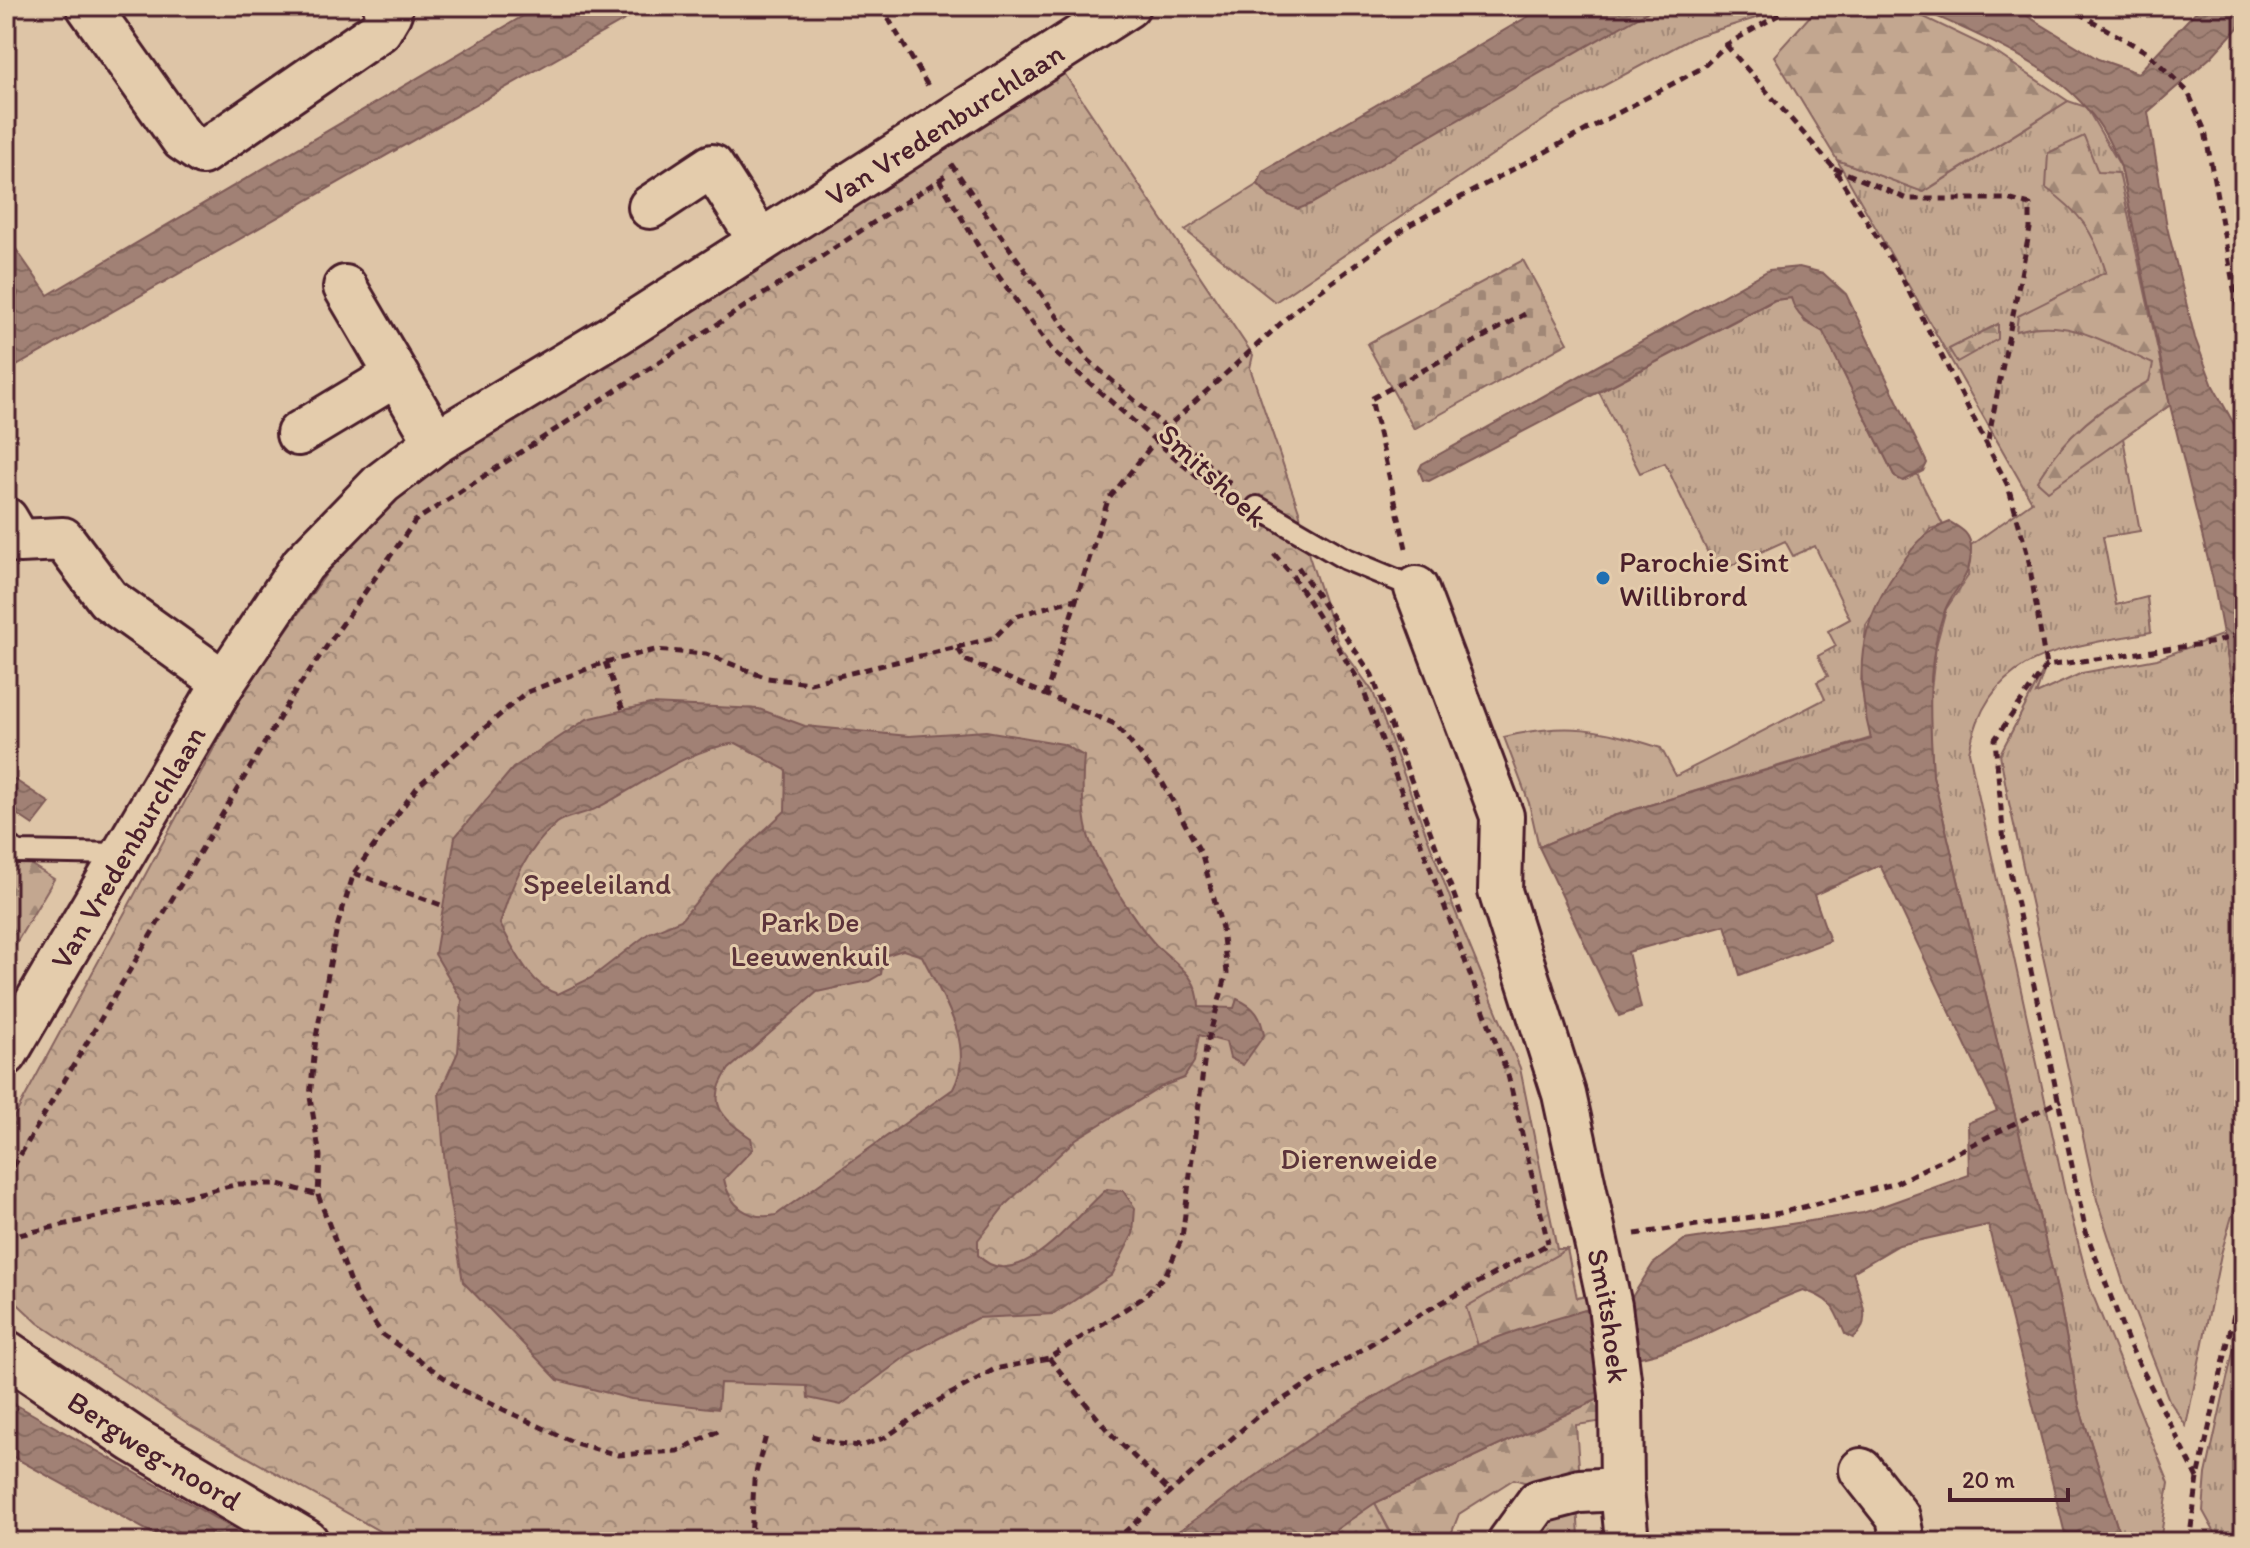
<svg xmlns="http://www.w3.org/2000/svg" width="2250" height="1548" viewBox="0 0 2250 1548" font-family="Itim,sans-serif">
<defs>
<pattern id="grass-tufts" width="24" height="20" patternUnits="userSpaceOnUse" patternTransform="scale(2)"><rect width="24" height="20" fill="#c3a790"/><path d="M3 7l-1-3M5 7V3M7 7l1-3M15 17l-1-3M17 17v-4M19 17l1-3" fill="none" stroke="#a08776"/></pattern>
<pattern id="forest-firs" width="22" height="20" patternUnits="userSpaceOnUse" patternTransform="scale(2)"><rect width="22" height="20" fill="#c3a790"/><path d="M5 1l3.5 6h-7zM16 11l3.5 6h-7z" fill="#a08776"/></pattern>
<pattern id="cemetery-stones" width="16" height="16" patternUnits="userSpaceOnUse" patternTransform="scale(2)"><rect width="16" height="16" fill="#c3a790"/><path d="M2 7V4a2 2 0 0 1 4 0v3zM10 15v-3a2 2 0 0 1 4 0v3z" fill="#a08776"/></pattern>
<pattern id="park-crowns" width="20" height="18" patternUnits="userSpaceOnUse" patternTransform="scale(2)"><rect width="20" height="18" fill="#c3a790"/><path d="M2 6a3 3 0 1 1 6 0M12 15a3 3 0 1 1 6 0" fill="none" stroke="#a08776"/></pattern>
<pattern id="garden-dots" width="8" height="8" patternUnits="userSpaceOnUse" patternTransform="scale(2)"><rect width="8" height="8" fill="#c3a790"/><path d="M2 2h.1M6 6h.1" fill="none" stroke="#a08776" stroke-width="1.8" stroke-linecap="round"/></pattern>
<pattern id="water-waves" width="16" height="10" patternUnits="userSpaceOnUse" patternTransform="scale(2)"><rect width="16" height="10" fill="#a18174"/><path d="M0 5q4-4 8 0t8 0" fill="none" stroke="#85695f"/></pattern>
</defs>
<rect width="100%" height="100%" fill="#dec5a7"/>
<filter id="ink" filterUnits="userSpaceOnUse"><feTurbulence type="fractalNoise" baseFrequency=".0125" numOctaves="2"/><feDisplacementMap in="SourceGraphic" scale="16" xChannelSelector="R" yChannelSelector="G"/><feConvolveMatrix kernelMatrix="1 2 1 2 8 2 1 2 1" color-interpolation-filters="sRGB"/></filter>
<g filter="url(#ink)">
<g fill="url(#grass-tufts)" stroke="#86635e" stroke-width="2">
<polygon points="1657,6 1795,6 1694,37 1557,111 1275,302 1185,230 1258,184 1270,197 1445,124"/>
<path d="M2068,101L2086,107L2121,167L2170,405L2123,438L2140,531L2103,537L2116,605L2147,597L2151,632C2065,649 1989,650 1969,752L2065,1192L2090,1288L2169,1483L2160,1542H2122L2079,1405L2059,1298L1933,776L1929,707L1936,646L1946,609L1968,576L1971,545L2032,502L1837,160L1924,192Z"/>
<polygon points="6,276 19,294 6,327"/>
<path d="M1791,298L1805,322L1823,331L1895,477L1903,481L1917,474L1943,525L1930,529L1866,625L1861,684L1871,738L1613,816L1539,847L1529,803L1504,737C1569,721 1599,729 1661,748L1676,776L1825,699L1817,682L1828,676L1818,656L1836,646L1828,631L1850,619L1815,546L1793,556L1785,541L1717,572L1665,463L1640,473L1599,392L1775,300Z"/>
<polygon points="2224,634 2244,747 2244,1188 2238,1195 2221,1254 2186,1426 2169,1400 2124,1285 2097,1200 2008,798 2000,754 2046,666 2036,694 2082,673 2157,659"/>
<polygon points="2244,1302 2244,1542 2220,1542 2203,1511 2206,1474"/>
<polygon points="1577,1505 1579,1536 1609,1535 1610,1542 1522,1542 1544,1511"/>
</g>
<g fill="url(#forest-firs)" stroke="#86635e" stroke-width="2">
<polygon points="1819,6 1901,6 1989,48 2068,101 1923,192 1837,160 1774,56"/>
<path d="M2084,136L2098,172L2119,173L2170,405L2048,491L2037,481C2066,434 2101,407 2149,381L2153,364C2106,343 2069,316 2016,331L2018,316L2106,272C2094,232 2080,212 2046,188L2048,153Z"/>
<polygon points="1998,324 1998,339 1957,362 1949,349"/>
<polygon points="6,849 54,879 6,960"/>
<polygon points="1567,1249 1577,1298 1591,1295 1592,1308 1478,1346 1465,1307"/>
<polygon points="1603,1397 1605,1421 1576,1425 1580,1481 1550,1490 1514,1479 1459,1514 1448,1542 1396,1542 1375,1503"/>
</g>
<polygon fill="url(#cemetery-stones)" stroke="#86635e" stroke-width="2" points="1523,260 1568,343 1414,429 1367,344"/>
<polygon fill="url(#park-crowns)" stroke="#86635e" stroke-width="2" points="1062,70 1253,355 1250,368 1299,511 1309,556 1338,643 1373,692 1453,906 1520,1068 1557,1249 1567,1249 1466,1307 1478,1346 1338,1421 1163,1542 399,1542 190,1425 38,1323 6,1293 6,1132 247,687 331,567 424,468"/>
<polygon fill="url(#garden-dots)" stroke="#86635e" stroke-width="2" points="1375,1503 1395,1542 1307,1542"/>
<g fill="url(#water-waves)" stroke="#7e5a57" stroke-width="2" fill-rule="evenodd">
<polygon points="540,6 649,6 6,372 6,327 18,294 6,276 6,235 48,295"/>
<polygon points="1546,6 1657,6 1311,204 1298,209 1270,197 1258,184 1263,171"/>
<path d="M1914,6H2011L2098,59L2138,73L2201,6H2244V21L2211,57L2148,112L2167,227L2195,338L2213,386L2244,442V747L2213,580L2170,405L2121,167C2112,147 2103,126 2087,109C2045,59 1971,33 1914,6Z"/>
<path d="M1799,267L1823,273L1846,294L1927,463L1923,471L1903,481L1895,477L1823,332C1807,323 1796,316 1791,298L1774,300L1429,481L1423,480L1419,470L1422,464L1769,270Z"/>
<path d="M1950,522C1962,529 1971,534 1971,549C1971,580 1955,585 1945,610C1925,661 1930,722 1933,776L2059,1298L2079,1405L2122,1542H2067L1988,1225L1899,1245L1853,1272C1859,1294 1875,1323 1853,1338L1845,1334C1834,1307 1832,1299 1803,1290C1743,1311 1697,1348 1630,1359L1632,1297L1653,1264L1684,1240L1863,1213L1969,1175L1968,1123L1997,1111L1880,865L1814,895L1830,941L1740,975L1725,925L1628,952L1641,1008L1619,1016L1539,847L1613,816L1871,739C1854,673 1858,626 1897,570C1913,547 1923,532 1950,522Z"/>
<path d="M650,704L759,709L805,726L909,736L986,731L1063,744L1084,756C1082,780 1082,812 1088,835C1095,861 1138,926 1156,945C1177,965 1199,976 1199,1007L1234,1008L1237,999C1255,1007 1261,1016 1264,1035L1243,1065L1230,1058L1226,1042L1199,1035L1194,1062L1184,1078L1163,1086L1076,1139L1006,1204L978,1240V1255C1017,1299 1078,1213 1107,1189L1123,1191L1135,1208L1133,1234L1112,1275L1054,1314L977,1318L909,1354L841,1405L808,1398L807,1386L720,1383L718,1409L631,1399L558,1380L463,1282L446,1178L439,1094L458,1052L462,1000L435,954L455,837L513,768L587,719ZM736,743L786,770L785,811L728,864L681,920L649,933L591,978L558,994C530,986 514,949 500,924C511,885 525,851 557,823C567,815 585,815 597,808C643,785 684,750 736,743ZM903,950L922,956C941,995 977,1045 953,1089L776,1215C749,1221 729,1206 724,1179L753,1149L751,1138C721,1117 705,1103 729,1069L817,992L869,981L881,974L884,956Z"/>
<polygon points="6,774 50,803 33,825 6,807"/>
<path d="M1592,1308L1603,1397L1375,1503L1318,1542H1163C1261,1474 1360,1394 1471,1348C1510,1331 1552,1320 1592,1308Z"/>
<polygon points="6,1399 257,1542 168,1542 6,1453"/>
</g>
<g fill="none" stroke-linecap="round" stroke-linejoin="round">
<g stroke="#4a1f2b" stroke-width="26">
<g id="lane">
<polyline points="1257,507 1346,559 1416,588"/>
<polyline points="6,845 18,852 121,854"/>
</g>
</g>
<g stroke="#4a1f2b" stroke-width="48">
<g id="street">
<polyline points="88,6 183,140 202,153 380,30 390,13 385,6"/>
<polyline points="650,207 712,166 760,241"/>
<polyline points="345,287 436,442"/>
<polyline points="298,434 396,375"/>
<polyline points="6,519 19,541 63,539 108,599 224,682"/>
<path id="s1" d="M1416,588L1502,816L1500,891L1564,1094L1610,1306L1621,1395L1622,1489L1627,1542"/>
<path id="s2" d="M6,1054L224,682L303,564L382,483L436,442L616,334L1128,6"/>
<polyline points="1861,1470 1898,1517 1903,1542"/>
<polyline points="1509,1542 1538,1502 1580,1491 1622,1489"/>
</g>
</g>
<g stroke="#4a1f2b" stroke-width="50">
<g id="secondary">
<path id="s3" d="M6,1353L134,1440L306,1542"/>
</g>
</g>
<g stroke="#4a1f2b" stroke-width="5" stroke-dasharray="8 6" stroke-linecap="butt">
<polyline points="881,6 928,86"/>
<polyline points="2066,6 2148,53 2188,92 2205,131 2244,343"/>
<polyline points="1726,45 1833,167 1901,276 2008,486 2028,556 2046,666"/>
<polyline points="951,164 1086,358 1235,488"/>
<polyline points="1834,168 1907,199 2008,199 2030,205 2030,229 1987,445"/>
<polyline points="939,179 984,256 1052,350 1227,503"/>
<polyline points="1406,548 1371,399 1525,314"/>
<polyline points="1274,554 1292,575 1361,684 1508,1075 1548,1243"/>
<polyline points="1298,567 1372,675 1461,914"/>
<polyline points="957,647 994,638 1016,616 1075,599"/>
<polyline points="605,662 623,710"/>
<polyline points="1045,697 1108,500 1165,429 1301,305 1411,224 1702,68 1726,45 1794,6"/>
<polyline points="354,873 441,905"/>
<polyline points="6,1179 296,690 415,521 945,176"/>
<polyline points="1635,1234 1780,1213 1894,1184 2061,1100"/>
<polyline points="6,1238 239,1184 279,1184 318,1195"/>
<polyline points="1049,1358 1108,1431 1169,1491"/>
<polyline points="718,1431 678,1451 618,1455 575,1443 462,1390 383,1335 356,1296 318,1195 320,1156 310,1097 316,1037 337,927 354,873 419,785 525,693 605,662 655,650 706,654 767,678 810,683 957,647 965,660 1115,724 1161,780 1202,855 1222,928 1227,973 1206,1047 1182,1238 1166,1274 1141,1299 1049,1358 995,1369 938,1401 886,1437 862,1446 837,1444 806,1434"/>
<polyline points="2198,1478 2129,1344 2086,1232 2004,843 1995,739 2046,666 2216,642 2244,632"/>
<polyline points="751,1542 754,1480 767,1432"/>
<polyline points="1113,1542 1260,1414 1401,1325 1550,1243"/>
<polyline points="2189,1542 2198,1478 2244,1269"/>
</g>
<use href="#lane" stroke="#e4ccac" stroke-width="20"/>
<use href="#street" stroke="#e4ccac" stroke-width="42"/>
<use href="#secondary" stroke="#e4ccac" stroke-width="44"/>
</g>
</g>
<circle fill="#1f6fb2" stroke="#e4ccac" stroke-width="3" cx="1603" cy="578" r="8"/>
<g text-anchor="middle" dominant-baseline="central" stroke-width="6" stroke-linejoin="round" paint-order="stroke">
<g font-size="30" fill="#4a1f2b" stroke="#e4ccac">
<text stroke="none"><textPath href="#s2" startOffset="1354">Van Vredenburchlaan</textPath></text>
<text transform="translate(1213 475) rotate(43)">Smitshoek</text>
<text stroke="none"><textPath href="#s2" startOffset="240">Van Vredenburchlaan</textPath></text>
<text stroke="none"><textPath href="#s1" startOffset="758">Smitshoek</textPath></text>
<text stroke="none"><textPath href="#s3" startOffset="178">Bergweg-noord</textPath></text>
</g>
<g font-size="30" fill="#4a1f2b" stroke="#e4ccac" text-anchor="start">
<text x="1619" y="561">Parochie Sint<tspan x="1619" dy="34">Willibrord</tspan></text>
</g>
<g font-size="30" fill="#5c333a" stroke="#e4ccac">
<text x="597" y="883">Speeleiland</text>
<text x="810" y="921">Park De<tspan x="810" dy="34">Leeuwenkuil</tspan></text>
<text x="1359" y="1158">Dierenweide</text>
</g>
</g>
<rect width="2250" height="1548" fill="none" stroke="#e4ccac" stroke-width="32"/>
<rect x="16" y="16" width="2218" height="1516" fill="none" stroke="#4a1f2b" stroke-width="3" filter="url(#ink)"/>
<path d="M1950 1488v12h118v-12" fill="none" stroke="#4a1f2b" stroke-width="4"/>
<text x="1962" y="1488" font-size="24" fill="#4a1f2b" stroke="#e4ccac" stroke-width="6" paint-order="stroke">20 m</text>
</svg>
